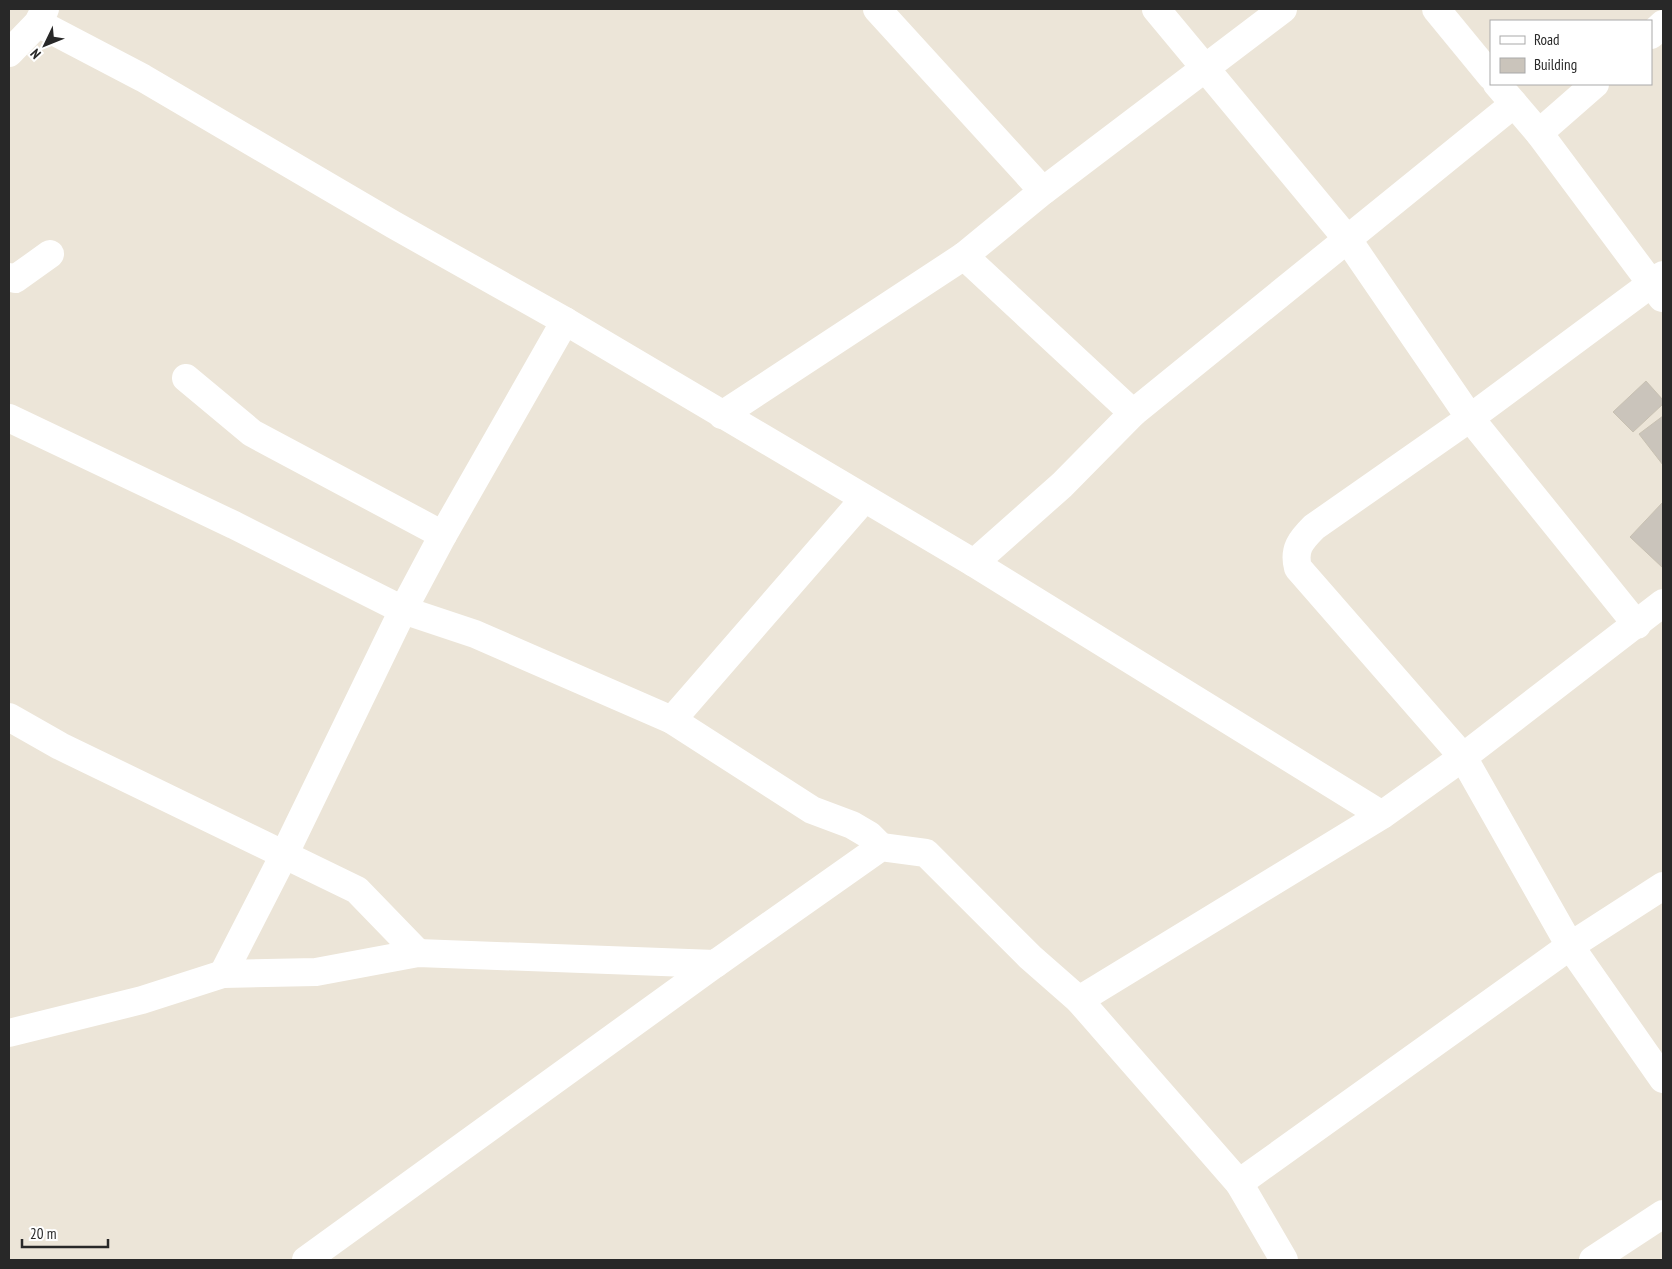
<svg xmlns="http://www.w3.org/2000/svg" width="1672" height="1269" viewBox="0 0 1672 1269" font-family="'PT Sans Narrow',sans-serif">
<rect width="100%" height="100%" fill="#ece5d8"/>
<g fill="#cac4bb" stroke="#c8c1b2">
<polygon points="1646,381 1663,400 1663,404 1633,432 1613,412"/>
<polygon points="1663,416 1663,465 1639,434"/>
<polygon points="1663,502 1663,568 1630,537"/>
</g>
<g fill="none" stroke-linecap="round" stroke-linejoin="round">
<g stroke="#fff" stroke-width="28">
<polyline points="877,9 1043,191"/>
<polyline points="1156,9 1348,240 1470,418 1637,625"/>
<polyline points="1436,9 1491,76"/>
<polyline points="38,23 143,78 394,225 565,321 974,563 1382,815"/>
<polyline points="1651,35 1663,24"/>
<polyline points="9,53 38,23 45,9"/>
<polyline points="1497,84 1539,133 1662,298"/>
<polyline points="1539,133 1595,84"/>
<polyline points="964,256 1133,413"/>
<path d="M1663,275L1470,418L1314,527C1301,540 1293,549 1298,568L1463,757L1570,946L1663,1079"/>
<polyline points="9,277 15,279 50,254"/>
<polyline points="186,378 252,433 443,535"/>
<polyline points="722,415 964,256 1043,191 1283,9"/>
<polyline points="9,418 234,525 403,610 475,634 672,720 812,810 852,825 869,835 881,847"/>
<polyline points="974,563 1062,485 1133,413 1514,104"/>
<polyline points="9,717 60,746 357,890 418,953"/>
<polyline points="672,720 864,499"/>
<polyline points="223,974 285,853 403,610 443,535 565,321"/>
<polyline points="1079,1000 1382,815 1463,757 1663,603"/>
<polyline points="9,1033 142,1000 223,974 316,972 418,953 715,964 881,847 926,853 1030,957 1079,1000 1239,1183 1284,1260"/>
<polyline points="1239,1183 1570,946 1663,886"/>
<polyline points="306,1260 715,964"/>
<polyline points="1593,1260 1663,1214"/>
</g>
</g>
<rect width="1672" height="1269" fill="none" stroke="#282828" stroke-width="20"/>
<rect x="1490" y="20" width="162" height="65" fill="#ffffff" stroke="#a9a9a9"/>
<rect x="1500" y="36" width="25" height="8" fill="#ffffff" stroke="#a9a9a9"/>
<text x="1534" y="45" font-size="15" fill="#282828">Road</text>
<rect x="1500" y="58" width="25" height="15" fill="#cac4bb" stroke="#a9a9a9"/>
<text x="1534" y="70" font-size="15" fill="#282828">Building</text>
<g transform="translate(45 45) rotate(227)" stroke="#ffffff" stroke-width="4" paint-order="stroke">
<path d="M0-4L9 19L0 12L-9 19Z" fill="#282828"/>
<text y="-8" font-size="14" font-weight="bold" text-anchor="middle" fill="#282828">N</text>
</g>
<path d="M22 1239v8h86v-8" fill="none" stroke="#282828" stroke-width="2.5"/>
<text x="30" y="1239" font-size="15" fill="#282828" stroke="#ffffff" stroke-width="4" paint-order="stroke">20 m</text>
</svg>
